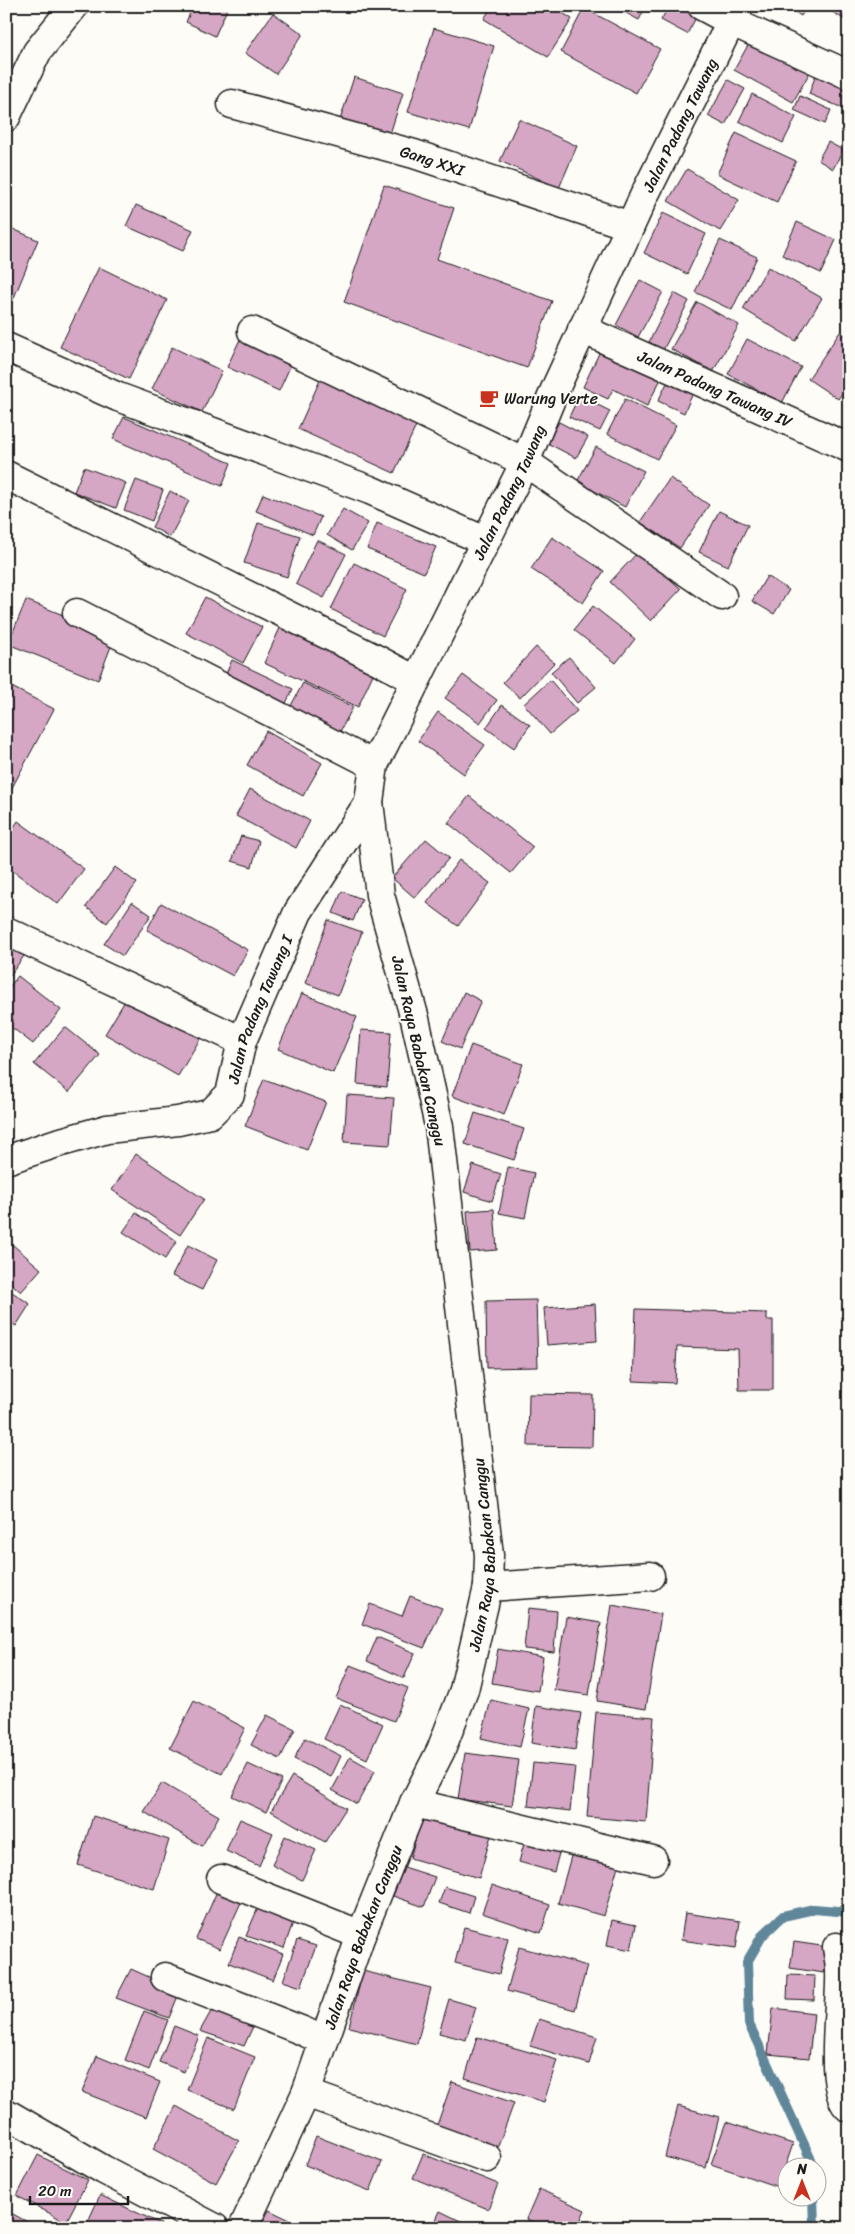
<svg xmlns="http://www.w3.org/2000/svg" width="855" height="2234" viewBox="0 0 855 2234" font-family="Sriracha,sans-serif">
<rect width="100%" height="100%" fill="#fdfcf7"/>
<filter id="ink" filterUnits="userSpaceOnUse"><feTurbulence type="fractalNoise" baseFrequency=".02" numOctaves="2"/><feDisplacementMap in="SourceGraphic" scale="10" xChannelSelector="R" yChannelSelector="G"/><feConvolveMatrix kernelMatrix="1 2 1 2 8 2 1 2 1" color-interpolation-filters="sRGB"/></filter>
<g filter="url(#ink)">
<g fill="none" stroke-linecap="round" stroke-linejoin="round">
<g stroke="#60869a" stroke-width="10">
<polyline points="813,2166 812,2162 749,2024 747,1962 762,1936 783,1916 814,1909 849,1912"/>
<polyline points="813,2196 814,2228"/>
</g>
</g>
<g fill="#d6a6c5" stroke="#1c1c1c">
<polygon points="193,6 228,7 215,36 186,22"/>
<polygon points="492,6 552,6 572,19 548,57 484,19"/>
<polygon points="613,6 646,6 639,20"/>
<polygon points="669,6 680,6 697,16 687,34 661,20"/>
<polygon points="786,6 807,6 801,16"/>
<polygon points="829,6 849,6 849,22 827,9"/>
<polygon points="584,8 660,49 636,93 561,52"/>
<polygon points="273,13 303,34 276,74 245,53"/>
<polygon points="434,28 494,46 469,130 408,112"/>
<polygon points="751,40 810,72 793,102 734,70"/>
<polygon points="816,74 849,87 849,99 845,109 809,94"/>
<polygon points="354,77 403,93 389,137 340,120"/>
<polygon points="728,80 745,89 725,125 708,116"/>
<polygon points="752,94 796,117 783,143 739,121"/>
<polygon points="800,96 831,110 825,124 794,110"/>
<polygon points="519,119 577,146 559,188 500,161"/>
<polygon points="736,133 796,161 777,202 717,174"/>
<polygon points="828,142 843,150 833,169 818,160"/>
<polygon points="687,169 739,200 720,231 668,201"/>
<polygon points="384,185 454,208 437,259 552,301 527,368 344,302"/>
<polygon points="136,205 193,230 183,251 126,226"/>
<polygon points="663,213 706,234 687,274 644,253"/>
<polygon points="797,222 836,240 821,273 782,255"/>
<polygon points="6,226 38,240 13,300 6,298"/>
<polygon points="720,240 757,257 732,310 695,292"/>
<polygon points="99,267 167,300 129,379 60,347"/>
<polygon points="768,267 822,298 796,341 743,309"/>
<polygon points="640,280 663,292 638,337 616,325"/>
<polygon points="674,293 689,301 663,350 649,342"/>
<polygon points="697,302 739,325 713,372 671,349"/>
<polygon points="840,332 849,337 849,384 838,399 808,379"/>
<polygon points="242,335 293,360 279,391 227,367"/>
<polygon points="747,339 801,367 782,403 728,374"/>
<polygon points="172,347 222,371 202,412 152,389"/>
<polygon points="602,347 662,377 647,406 613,389 608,399 583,387"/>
<polygon points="321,378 418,422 394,473 298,429"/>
<polygon points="669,379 694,391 684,413 658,401"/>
<polygon points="579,396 610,411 600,431 569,417"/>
<polygon points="625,399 676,425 657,459 607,434"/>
<polygon points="124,417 231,463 222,486 113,439"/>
<polygon points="559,422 588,437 576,458 547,443"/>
<polygon points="596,447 644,471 625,507 577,482"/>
<polygon points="84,467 126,483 116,508 74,492"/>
<polygon points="670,478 709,505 680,548 640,522"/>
<polygon points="136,480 163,490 152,521 124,510"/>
<polygon points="170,491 189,501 170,537 152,527"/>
<polygon points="263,494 321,517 313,535 256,511"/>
<polygon points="343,509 368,523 352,550 327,535"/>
<polygon points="719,511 748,525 728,566 699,552"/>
<polygon points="258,523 300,536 287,577 244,563"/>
<polygon points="377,523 436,547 424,573 367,549"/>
<polygon points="552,537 604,571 583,603 531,569"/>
<polygon points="317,540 346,554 324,598 296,584"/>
<polygon points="639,551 681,589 651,621 610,582"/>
<polygon points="354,563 407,589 383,636 331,609"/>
<polygon points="767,576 789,590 774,614 752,601"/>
<polygon points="205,597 262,627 243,663 186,633"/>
<polygon points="26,600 115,636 98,680 8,644"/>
<polygon points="593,606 635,639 616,663 574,630"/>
<polygon points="280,628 374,672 358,707 264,663"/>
<polygon points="536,647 554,663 520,698 503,682"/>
<polygon points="569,657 596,687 577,703 551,672"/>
<polygon points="232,660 293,689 282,711 222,683"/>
<polygon points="463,675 497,700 480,723 445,698"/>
<polygon points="550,680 577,711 550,734 524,704"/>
<polygon points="303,683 353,707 336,739 286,715"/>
<polygon points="6,684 54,709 6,799"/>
<polygon points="502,705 530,725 514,748 486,728"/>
<polygon points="438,712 485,745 464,774 418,741"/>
<polygon points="266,731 322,763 303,796 247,765"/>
<polygon points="250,789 310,821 296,848 236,816"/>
<polygon points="469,796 533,847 511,873 448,823"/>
<polygon points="18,821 84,869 58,904 6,866 6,838"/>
<polygon points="241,836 259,841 252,867 232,861"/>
<polygon points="426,839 449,858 415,898 392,878"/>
<polygon points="459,860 490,883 458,926 427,903"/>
<polygon points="115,867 137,883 107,923 86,907"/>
<polygon points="342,891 362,899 353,921 333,913"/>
<polygon points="132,902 151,915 123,956 104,944"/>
<polygon points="161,903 248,950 233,976 147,930"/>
<polygon points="328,920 362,932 338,995 305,983"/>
<polygon points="6,932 29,949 6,981"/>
<polygon points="18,976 61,1010 33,1044 6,1023 6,991"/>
<polygon points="131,991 203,1034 178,1076 105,1034"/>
<polygon points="464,992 481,1001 460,1049 442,1041"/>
<polygon points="302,993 357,1017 333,1073 278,1049"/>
<polygon points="65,1027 100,1055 69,1092 34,1064"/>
<polygon points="361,1030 391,1032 387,1087 357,1084"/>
<polygon points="471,1045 523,1064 504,1115 452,1096"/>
<polygon points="264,1079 326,1102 307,1150 245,1126"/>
<polygon points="347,1095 394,1098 390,1145 344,1142"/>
<polygon points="475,1113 524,1129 514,1160 465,1144"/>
<polygon points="136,1154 204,1199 180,1235 112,1190"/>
<polygon points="473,1165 501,1174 492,1201 464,1192"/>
<polygon points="508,1167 534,1173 525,1218 499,1213"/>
<polygon points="494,1209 497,1250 470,1252 467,1211"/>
<polygon points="136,1213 177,1241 165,1259 123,1232"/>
<polygon points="6,1239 41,1269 21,1292 6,1279"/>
<polygon points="188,1245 217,1260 202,1290 172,1276"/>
<polygon points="6,1288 30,1304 16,1326 6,1320"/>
<polygon points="536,1300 538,1367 487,1368 486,1301"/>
<polygon points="595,1304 597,1341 547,1345 544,1308"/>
<polygon points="636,1309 767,1313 767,1320 773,1320 773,1390 739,1390 738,1349 677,1347 675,1383 633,1381"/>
<polygon points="529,1394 593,1395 592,1447 528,1446"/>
<polygon points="410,1596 442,1608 424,1648 362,1624 370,1604 402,1616"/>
<polygon points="612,1605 661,1614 646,1709 597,1701"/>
<polygon points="528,1608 557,1611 554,1652 524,1649"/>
<polygon points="566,1617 601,1623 589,1695 554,1690"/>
<polygon points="377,1637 415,1653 404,1678 367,1661"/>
<polygon points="498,1649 543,1657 538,1691 492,1683"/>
<polygon points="350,1665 408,1688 394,1721 336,1698"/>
<polygon points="491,1700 529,1709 520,1747 481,1738"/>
<polygon points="194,1701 245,1728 222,1774 170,1748"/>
<polygon points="340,1704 383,1724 367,1759 324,1739"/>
<polygon points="536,1706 581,1713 575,1750 531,1743"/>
<polygon points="596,1712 654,1717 646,1822 587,1817"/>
<polygon points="267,1715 295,1729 280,1759 251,1745"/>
<polygon points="305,1738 341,1756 331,1777 294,1759"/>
<polygon points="465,1753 519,1760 512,1806 458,1799"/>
<polygon points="350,1757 375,1771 357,1804 332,1790"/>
<polygon points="533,1763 575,1767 570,1811 528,1806"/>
<polygon points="248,1764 282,1780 266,1812 232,1796"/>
<polygon points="292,1776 346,1808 325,1842 271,1811"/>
<polygon points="162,1783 219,1816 202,1846 144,1812"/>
<polygon points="423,1813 492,1832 479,1878 410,1858"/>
<polygon points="93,1816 169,1840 154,1889 78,1865"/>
<polygon points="240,1819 273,1833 259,1866 226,1851"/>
<polygon points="527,1832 562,1842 554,1872 519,1862"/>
<polygon points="285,1836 316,1850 302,1880 272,1865"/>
<polygon points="573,1849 619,1862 604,1916 558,1903"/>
<polygon points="404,1867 435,1877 424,1907 393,1896"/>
<polygon points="492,1885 550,1905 541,1933 482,1913"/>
<polygon points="445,1887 474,1896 469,1913 439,1903"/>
<polygon points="218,1889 242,1900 220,1949 196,1939"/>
<polygon points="260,1903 296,1914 284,1948 246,1936"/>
<polygon points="685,1913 740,1921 736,1948 681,1940"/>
<polygon points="612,1920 636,1925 631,1950 607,1945"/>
<polygon points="464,1927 508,1938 499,1974 455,1963"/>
<polygon points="239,1937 283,1954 273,1980 229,1963"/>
<polygon points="297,1940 316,1946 301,1987 283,1981"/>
<polygon points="794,1942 828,1947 824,1973 790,1968"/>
<polygon points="519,1947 587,1966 575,2010 507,1991"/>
<polygon points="131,1969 180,1991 169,2018 116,1998"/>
<polygon points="363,1971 431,1988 417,2044 349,2027"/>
<polygon points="788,1975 815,1976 814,2000 787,1999"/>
<polygon points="449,1999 476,2007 466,2040 439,2033"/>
<polygon points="214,2006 256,2020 244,2046 200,2031"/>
<polygon points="773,2008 814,2013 809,2058 768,2054"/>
<polygon points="144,2011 168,2020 149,2070 125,2060"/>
<polygon points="539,2019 597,2037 589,2064 530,2046"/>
<polygon points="174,2026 199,2036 184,2072 159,2062"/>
<polygon points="477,2037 557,2060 544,2102 465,2078"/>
<polygon points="208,2038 255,2057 234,2109 187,2090"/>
<polygon points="97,2056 160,2082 146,2117 82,2092"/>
<polygon points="452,2082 514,2103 497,2149 436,2128"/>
<polygon points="176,2106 239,2141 216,2183 153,2149"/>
<polygon points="678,2106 719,2117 706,2168 665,2157"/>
<polygon points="726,2122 793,2144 778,2187 711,2164"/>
<polygon points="316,2136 382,2162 370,2191 305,2165"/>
<polygon points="423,2154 498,2184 488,2209 413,2178"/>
<polygon points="38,2155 88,2180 66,2222 17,2196"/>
<polygon points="539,2189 585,2210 577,2228 546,2228 526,2219"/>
<polygon points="100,2195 161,2224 160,2228 85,2228"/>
<polygon points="269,2210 290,2220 286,2228 260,2228"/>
<polygon points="440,2211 475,2228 432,2228"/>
<polygon points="13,2214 38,2228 6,2228"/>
</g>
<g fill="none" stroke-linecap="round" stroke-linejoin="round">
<g stroke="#1c1c1c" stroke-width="31">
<g id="minor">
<polyline points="702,6 730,21 849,75"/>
<path id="s1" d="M232,104L414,154L630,226"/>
<polyline points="6,117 37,52 74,6"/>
<path id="s2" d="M582,329L849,448"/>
<polyline points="252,331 525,462 722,596"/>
<polyline points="6,347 118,397 370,490 485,541"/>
<polyline points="6,475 378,660 415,680"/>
<polyline points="77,613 374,765"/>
<polyline points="6,931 242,1041"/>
<path id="s3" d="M6,1160L54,1144L107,1129L178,1121L210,1114L230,1094L242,1041L298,912L369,802"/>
<polyline points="488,1587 650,1576"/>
<polyline points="414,1803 653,1860"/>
<polyline points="221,1879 361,1935"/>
<path d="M837,1947C838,1955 840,1963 840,1971C842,1999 827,2092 849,2108"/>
<polyline points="165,1977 303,2031 324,2041"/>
<polyline points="306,2093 487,2158"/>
<polyline points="6,2113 104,2170 215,2228"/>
<path id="s4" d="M243,2228L306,2093L361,1935L414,1803L441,1750L464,1690L488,1587L489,1555L439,1126L415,1019L380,895L369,802L374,765L525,462L556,387L645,194L739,6"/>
</g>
</g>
<use href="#minor" stroke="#fdfcf7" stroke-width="28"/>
</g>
</g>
<defs>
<g id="cafe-bare" transform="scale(1.5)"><path d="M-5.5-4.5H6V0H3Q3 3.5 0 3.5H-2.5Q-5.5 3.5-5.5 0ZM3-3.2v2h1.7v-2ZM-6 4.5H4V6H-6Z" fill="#c8321e" stroke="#fdfcf7" stroke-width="2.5" paint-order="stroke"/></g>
</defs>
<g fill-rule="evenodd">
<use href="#cafe-bare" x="489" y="398"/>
</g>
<g text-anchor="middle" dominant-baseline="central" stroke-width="4" stroke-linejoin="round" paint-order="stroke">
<g font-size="16" fill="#1c1c1c" stroke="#fdfcf7">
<text stroke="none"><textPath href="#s4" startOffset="2231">Jalan Padang Tawang</textPath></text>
<text stroke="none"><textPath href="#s1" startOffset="208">Gang XXI</textPath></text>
<text stroke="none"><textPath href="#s2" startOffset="146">Jalan Padang Tawang IV</textPath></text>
<text stroke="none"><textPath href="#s4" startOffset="1826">Jalan Padang Tawang</textPath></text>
<text stroke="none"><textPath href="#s3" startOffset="328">Jalan Padang Tawang I</textPath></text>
<text transform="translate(419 1051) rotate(77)">Jalan Raya Babakan Canggu</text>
<text stroke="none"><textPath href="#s4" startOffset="720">Jalan Raya Babakan Canggu</textPath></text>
<text stroke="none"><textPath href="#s4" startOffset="315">Jalan Raya Babakan Canggu</textPath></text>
</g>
<g font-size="16" fill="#1c1c1c" stroke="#fdfcf7" text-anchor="start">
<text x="504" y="398">Warung Verte</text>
</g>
</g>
<rect width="855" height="2234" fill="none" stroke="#fdfcf7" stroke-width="25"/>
<rect x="12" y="12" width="830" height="2209" fill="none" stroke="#1c1c1c" stroke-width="2" filter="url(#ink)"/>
<g transform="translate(802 2182)"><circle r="24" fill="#fdfcf7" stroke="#a3a29f"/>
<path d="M0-4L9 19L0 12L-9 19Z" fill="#c8321e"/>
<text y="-8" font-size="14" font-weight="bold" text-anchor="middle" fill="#1c1c1c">N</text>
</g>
<path d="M30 2196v8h98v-8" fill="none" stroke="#1c1c1c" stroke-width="2.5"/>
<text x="38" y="2196" font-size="15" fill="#1c1c1c" stroke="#fdfcf7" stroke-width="4" paint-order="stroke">20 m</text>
</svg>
